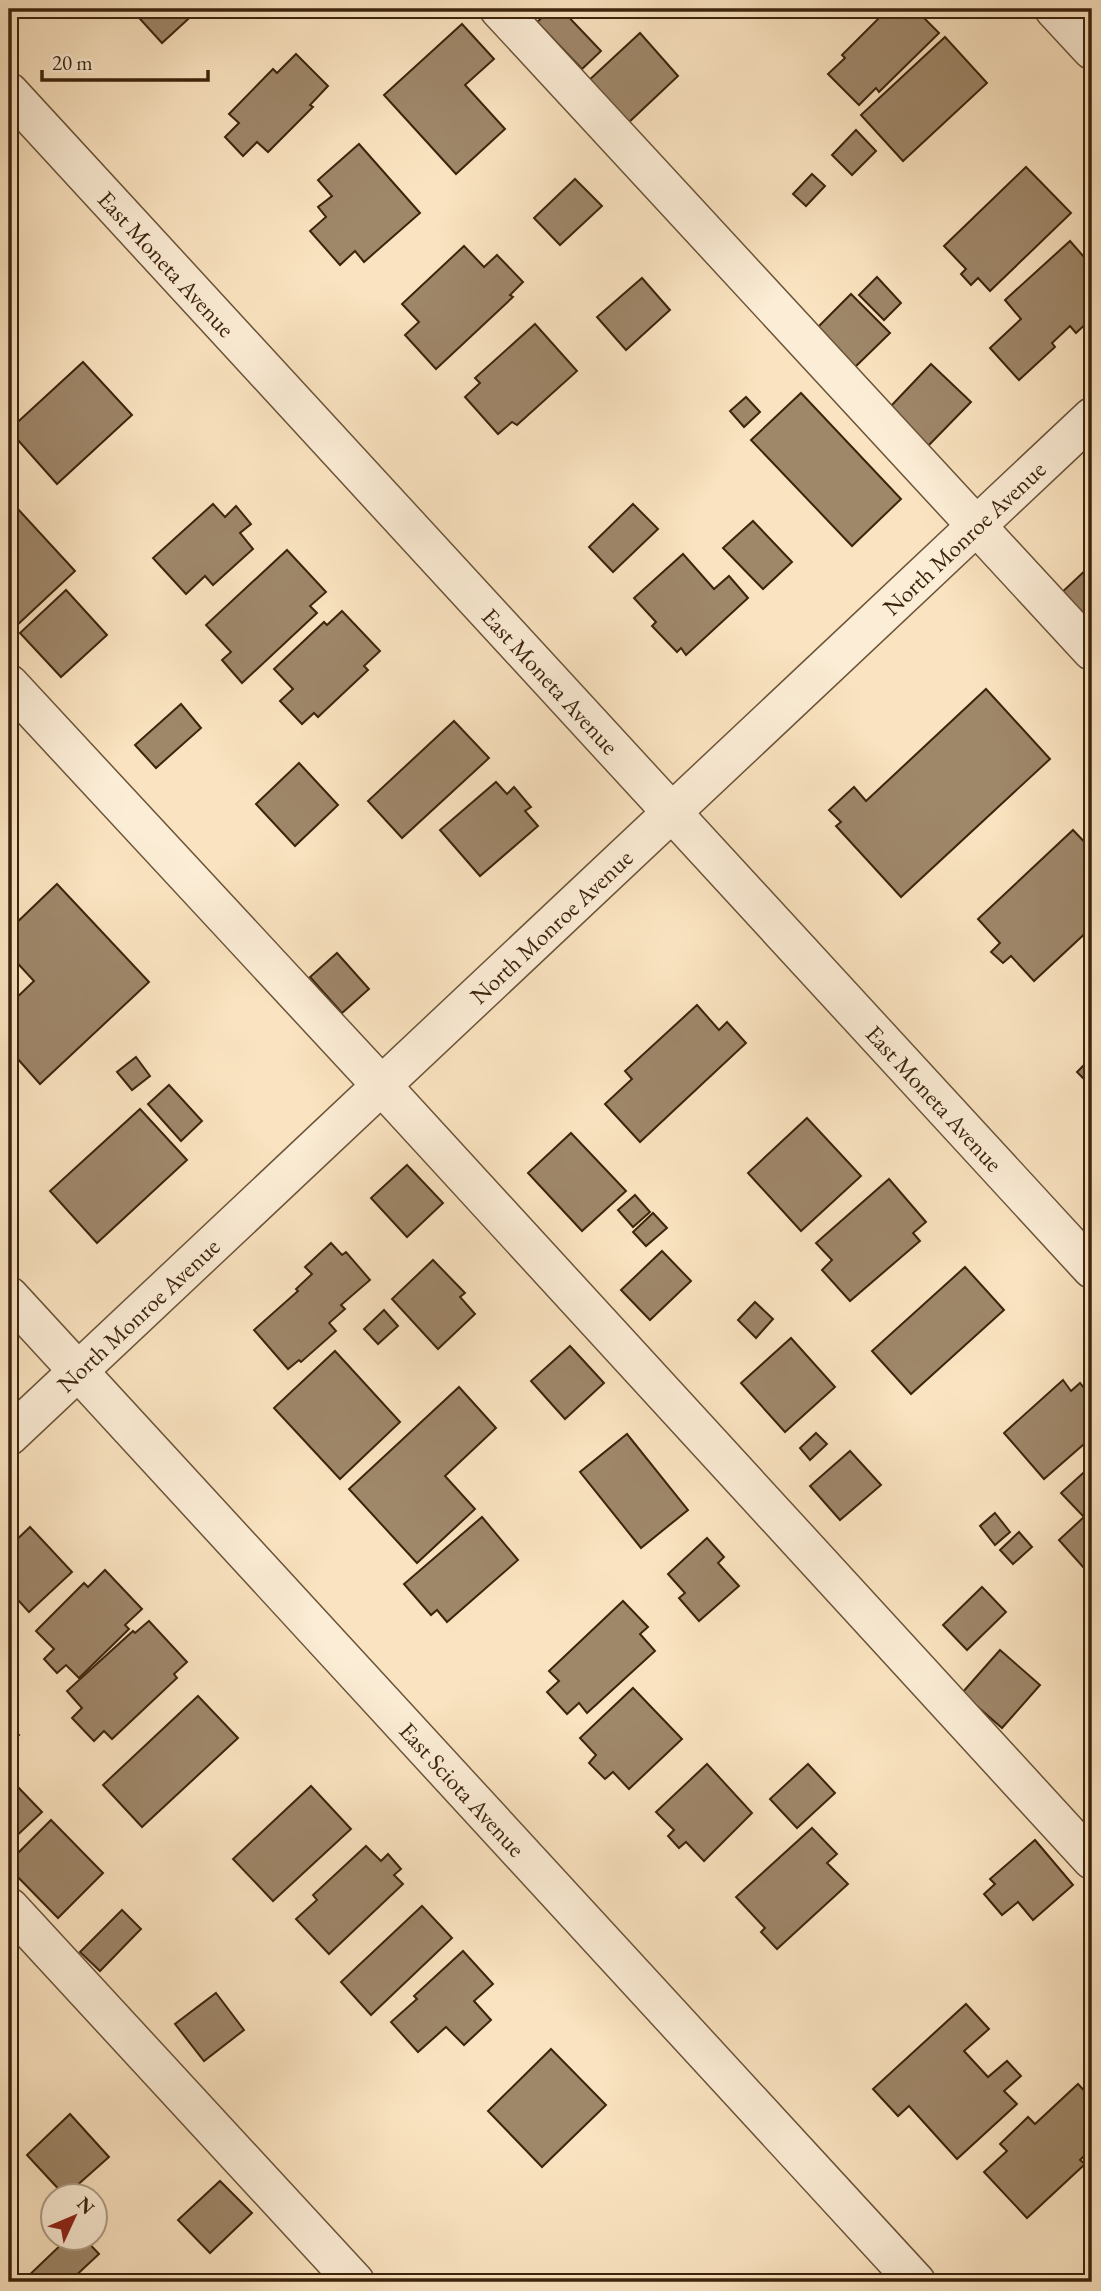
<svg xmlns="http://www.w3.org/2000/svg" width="1101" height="2291" viewBox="0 0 1101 2291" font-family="'EB Garamond',serif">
<rect width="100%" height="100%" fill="#fae3c0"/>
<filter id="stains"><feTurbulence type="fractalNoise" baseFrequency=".00286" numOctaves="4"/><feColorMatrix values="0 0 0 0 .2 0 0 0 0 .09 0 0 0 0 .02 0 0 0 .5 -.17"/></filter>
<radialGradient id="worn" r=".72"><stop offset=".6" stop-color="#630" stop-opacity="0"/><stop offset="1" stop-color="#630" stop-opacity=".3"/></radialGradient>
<g fill="#9f876a" stroke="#3c240c" stroke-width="2">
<polygon points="131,9 199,9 162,43"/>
<polygon points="552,9 561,9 601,51 582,69 537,22"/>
<polygon points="888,9 915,9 939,33 879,92 876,88 859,105 828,74 845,58 842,55"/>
<polygon points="462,24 494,59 465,85 505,129 456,174 384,95"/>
<polygon points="640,33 678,76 627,124 587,82"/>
<polygon points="945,37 987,83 903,161 861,115"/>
<polygon points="296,54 328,86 310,105 313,107 268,152 257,142 243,156 225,137 239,123 229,114 273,69 277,73"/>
<polygon points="856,130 876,151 852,175 832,155"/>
<polygon points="359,144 420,213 364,262 355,251 340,265 310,231 326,217 318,207 332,196 318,180"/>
<polygon points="1026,167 1071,213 990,291 978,278 971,285 961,274 966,269 944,246"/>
<polygon points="812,174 825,186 806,206 793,194"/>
<polygon points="575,179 602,206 560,245 534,218"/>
<polygon points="1070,241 1084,257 1092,249 1092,303 1090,306 1092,308 1092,318 1076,333 1070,326 1052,343 1055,347 1019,380 990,348 1021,319 1005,300"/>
<polygon points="464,246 484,267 497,255 523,282 510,295 513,297 436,369 405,335 419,322 402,304"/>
<polygon points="877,277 901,303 884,320 859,295"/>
<polygon points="642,278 670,310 626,350 597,317"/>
<polygon points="851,294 890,333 852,370 813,332"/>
<polygon points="535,324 577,371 517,425 512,422 498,434 465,397 480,383 475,378"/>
<polygon points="83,362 132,415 57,484 9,430"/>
<polygon points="931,364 971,402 928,446 890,407"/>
<polygon points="801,393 901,499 852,546 751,440"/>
<polygon points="746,397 760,412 744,427 730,411"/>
<polygon points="213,504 225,517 236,506 251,524 240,533 253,549 213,585 205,576 186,594 153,558"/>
<polygon points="633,504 658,529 613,572 589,547"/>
<polygon points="17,508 75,571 15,627 9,621 9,516"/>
<polygon points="753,521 792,562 763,589 723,548"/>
<polygon points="287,550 326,592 310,606 317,613 242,683 222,660 231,652 206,625"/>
<polygon points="683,554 714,589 729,576 748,598 686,655 681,648 677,652 652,626 656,622 634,598"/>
<polygon points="1092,564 1092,632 1058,596"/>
<polygon points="66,590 107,635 61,677 20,633"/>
<polygon points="342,611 380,651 364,666 368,670 318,717 314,713 302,724 280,701 293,689 274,669 324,622 327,625"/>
<polygon points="986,689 1050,759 901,897 836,826 841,822 829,810 854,787 866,801"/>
<polygon points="181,704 201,728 156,768 135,745"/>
<polygon points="454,721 489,758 402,838 368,801"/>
<polygon points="299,763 338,805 295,846 256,804"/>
<polygon points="496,782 507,794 514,787 531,807 525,811 538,826 480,876 440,830"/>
<polygon points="1073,830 1092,850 1092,927 1034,981 1011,956 1003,963 991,952 1000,943 978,919"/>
<polygon points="57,884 149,982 40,1084 9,1049 9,1005 34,981 9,954 9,930"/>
<polygon points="337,953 369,989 342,1013 310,977"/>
<polygon points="697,1005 719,1030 727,1022 746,1043 640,1142 605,1104 632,1079 625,1071"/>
<polygon points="136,1057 150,1076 132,1090 117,1072"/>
<polygon points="1092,1057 1092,1087 1077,1072"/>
<polygon points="169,1085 202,1121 181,1141 148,1104"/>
<polygon points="140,1109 187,1160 97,1243 50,1191"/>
<polygon points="807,1118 861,1176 801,1231 748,1173"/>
<polygon points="571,1133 626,1191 582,1231 528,1173"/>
<polygon points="407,1165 443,1203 407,1237 371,1198"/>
<polygon points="889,1179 926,1222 913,1233 920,1241 850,1301 822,1270 832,1260 816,1243"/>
<polygon points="635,1195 650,1212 633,1227 618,1210"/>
<polygon points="653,1213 667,1228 646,1246 633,1232"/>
<polygon points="331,1243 342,1255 346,1252 370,1280 341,1305 345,1309 329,1323 336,1331 301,1362 299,1360 288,1369 254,1330 298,1291 296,1289 312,1274 305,1267"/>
<polygon points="662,1251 691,1281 650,1320 621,1290"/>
<polygon points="433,1260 465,1293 460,1297 475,1314 438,1349 392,1299"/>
<polygon points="965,1267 1004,1310 911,1394 872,1351"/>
<polygon points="755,1302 773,1319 756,1338 738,1320"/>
<polygon points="384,1310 398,1326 378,1344 364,1329"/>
<polygon points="791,1338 835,1387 785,1432 741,1383"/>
<polygon points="570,1346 604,1383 565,1419 531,1381"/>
<polygon points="335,1351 400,1422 340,1479 274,1408"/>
<polygon points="1063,1380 1071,1391 1080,1383 1092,1398 1092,1437 1044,1479 1004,1433"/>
<polygon points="459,1387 496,1428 445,1476 475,1509 417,1563 349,1489"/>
<polygon points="816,1433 827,1444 810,1460 800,1448"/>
<polygon points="627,1434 688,1510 641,1548 580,1472"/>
<polygon points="850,1451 881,1485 840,1520 810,1486"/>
<polygon points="1092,1465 1092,1561 1084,1568 1059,1540 1084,1517 1061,1493"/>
<polygon points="995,1513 1010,1532 995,1545 980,1526"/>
<polygon points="482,1517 518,1560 447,1622 437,1610 431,1615 404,1584"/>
<polygon points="30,1527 72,1572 29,1612 9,1590 9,1547"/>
<polygon points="1019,1532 1032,1547 1013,1564 1000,1550"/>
<polygon points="707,1538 724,1557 718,1563 739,1586 699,1621 679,1598 685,1593 668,1574"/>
<polygon points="105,1570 142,1609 125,1625 129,1629 79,1678 66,1665 57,1673 44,1659 54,1649 36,1631 84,1583 88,1587"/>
<polygon points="982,1587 1006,1612 967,1650 943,1625"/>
<polygon points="623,1601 648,1627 640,1634 655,1651 587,1713 579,1703 567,1714 547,1692 559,1681 549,1671"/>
<polygon points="149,1621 187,1662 174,1674 177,1678 112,1739 104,1731 94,1741 72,1718 82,1708 67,1691 133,1631 135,1633"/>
<polygon points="1000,1650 1040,1685 1002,1728 962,1693"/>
<polygon points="633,1688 682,1739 629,1789 613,1772 605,1779 589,1763 596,1755 580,1738"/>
<polygon points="198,1696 238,1738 142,1827 103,1785"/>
<polygon points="9,1725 19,1735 9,1745"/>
<polygon points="707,1764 752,1813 704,1861 686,1842 679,1848 668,1836 674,1830 656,1812"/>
<polygon points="808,1764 835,1793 797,1828 770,1799"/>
<polygon points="15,1784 42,1812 9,1843 9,1791"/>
<polygon points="311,1786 351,1829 273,1901 233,1859"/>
<polygon points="51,1820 103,1873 58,1918 9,1868 9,1862"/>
<polygon points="812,1828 837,1854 827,1863 848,1884 777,1949 761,1932 765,1928 736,1897"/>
<polygon points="1035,1840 1073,1885 1033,1920 1018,1902 1002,1915 984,1894 995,1884 990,1879"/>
<polygon points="366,1846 381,1861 388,1854 401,1869 394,1875 403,1884 329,1954 296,1919 317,1900 313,1895"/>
<polygon points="422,1906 452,1938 371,2015 341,1982"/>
<polygon points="122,1910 141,1929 100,1971 80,1952"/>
<polygon points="463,1951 493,1984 474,2001 491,2020 464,2045 446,2027 418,2052 391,2022 417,1999 414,1996"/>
<polygon points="216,1993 244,2030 204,2061 175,2024"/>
<polygon points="966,2004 989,2029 964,2051 988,2077 1007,2061 1021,2076 1004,2091 1017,2104 957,2159 909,2106 898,2116 873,2089"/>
<polygon points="551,2049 606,2105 542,2167 488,2111"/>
<polygon points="1078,2084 1092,2099 1092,2148 1080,2160 1085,2164 1027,2218 984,2172 1007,2151 1000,2144 1028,2117 1035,2124"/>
<polygon points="70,2114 109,2157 65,2196 27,2155"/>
<polygon points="220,2181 252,2213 210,2253 178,2220"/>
<polygon points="68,2238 84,2238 99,2254 70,2281 72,2282 22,2282"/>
</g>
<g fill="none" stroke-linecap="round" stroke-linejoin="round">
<g stroke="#6c5439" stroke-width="41">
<g id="minor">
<polyline points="499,9 1092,651"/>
<polyline points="1054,9 1092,50"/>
<path id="s1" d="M9,92L1092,1269"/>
<polyline points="9,684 382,1086 1092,1860"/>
<path id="s2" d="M9,1296L916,2282"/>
<path id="s3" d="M9,1436L1092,417"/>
<polyline points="9,1907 355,2282"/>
</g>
</g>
<use href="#minor" stroke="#fcedd6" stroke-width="38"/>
</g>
<g text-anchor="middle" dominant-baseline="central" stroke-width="7" stroke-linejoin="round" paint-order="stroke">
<g font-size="24" fill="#3c240c" stroke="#fcedd6">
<text stroke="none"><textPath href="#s1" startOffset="233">East Moneta Avenue</textPath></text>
<text stroke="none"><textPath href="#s3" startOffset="1311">North Monroe Avenue</textPath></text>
<text stroke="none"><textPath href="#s1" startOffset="800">East Moneta Avenue</textPath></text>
<text stroke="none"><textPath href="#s3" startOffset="744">North Monroe Avenue</textPath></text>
<text stroke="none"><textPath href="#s1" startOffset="1367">East Moneta Avenue</textPath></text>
<text stroke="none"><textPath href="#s3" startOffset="177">North Monroe Avenue</textPath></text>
<text stroke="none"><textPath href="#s2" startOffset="670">East Sciota Avenue</textPath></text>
</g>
</g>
<rect width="1101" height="2291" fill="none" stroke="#fae3c0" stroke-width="35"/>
<rect x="10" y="10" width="1080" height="2270" fill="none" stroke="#3c240c" stroke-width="3.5"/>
<rect x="18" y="18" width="1066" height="2256" fill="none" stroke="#3c240c" stroke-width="2"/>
<g transform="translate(74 2217) rotate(46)"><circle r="33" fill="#fcedd6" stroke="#af9d85" stroke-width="2"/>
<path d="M0-5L12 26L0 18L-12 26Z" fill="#8f2418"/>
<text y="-10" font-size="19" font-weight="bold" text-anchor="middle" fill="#3c240c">N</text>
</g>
<path d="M42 70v10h166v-10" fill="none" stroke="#3c240c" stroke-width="3.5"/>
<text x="52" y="70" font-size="21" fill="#3c240c" stroke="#fcedd6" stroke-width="5" paint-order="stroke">20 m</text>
<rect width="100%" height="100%" filter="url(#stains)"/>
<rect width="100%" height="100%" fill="url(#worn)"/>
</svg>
